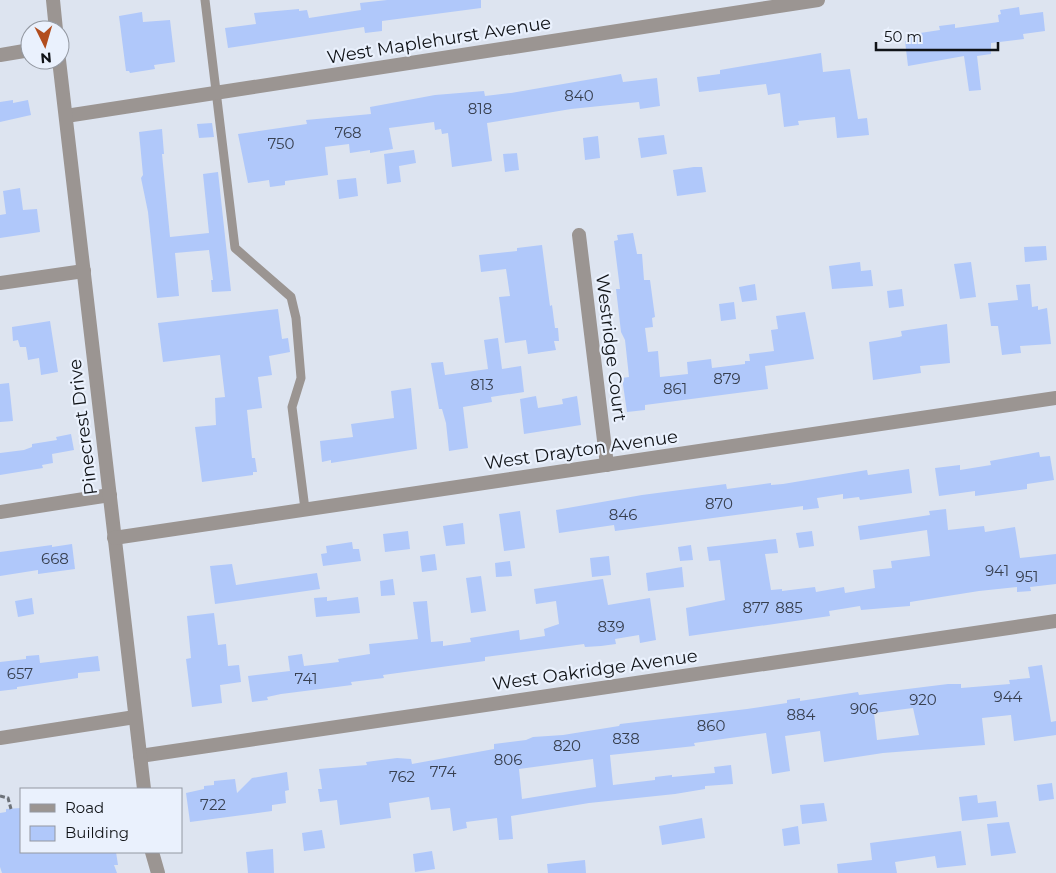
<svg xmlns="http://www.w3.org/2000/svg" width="1056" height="873" viewBox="0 0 1056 873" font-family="Montserrat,sans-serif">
<rect width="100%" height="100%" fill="#dde4f0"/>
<g fill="#b0c8fa" fill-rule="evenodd">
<polygon points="387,0 481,0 481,8 382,21 382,31 365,33 364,27 228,48 225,28 256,24 254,13 299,9 299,11 307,10 309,18 361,10 360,3"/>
<polygon points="1019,7 1020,15 1043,12 1045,31 1023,34 1024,39 991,43 991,54 977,56 981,90 969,91 964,56 908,66 905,41 907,41 907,35 940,30 939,26 955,24 955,28 999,22 998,15 1001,14 1000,10"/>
<polygon points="142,12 143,22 170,20 175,62 154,65 155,69 130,73 129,71 126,71 119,16"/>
<polygon points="821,53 823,72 850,69 858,119 867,118 869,135 837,138 835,117 798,121 799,125 784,127 780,93 768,95 766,84 699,92 697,77 720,74 720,70"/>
<polygon points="621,74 623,82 657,78 660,106 640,109 639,102 571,109 487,123 492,161 452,167 448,133 442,134 441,129 435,130 434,122 389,128 393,149 370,153 370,150 350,153 349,144 325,147 328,175 285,181 285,185 270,187 269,180 248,183 238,134 307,124 306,120 371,114 370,107 435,95 484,91 485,96 511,93"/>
<polygon points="13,100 13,103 28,100 31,115 0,122 0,102"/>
<polygon points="212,123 214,137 199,138 197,124"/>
<polygon points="162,129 164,154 162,154 170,237 209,233 203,174 218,172 231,291 212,292 211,280 213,280 209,250 175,253 179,296 157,298 148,212 141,178 143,175 139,132"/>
<polygon points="664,135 667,154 641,158 638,138"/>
<polygon points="598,136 600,158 585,160 583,138"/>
<polygon points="414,150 416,163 399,166 401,182 387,184 384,154"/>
<polygon points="517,153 519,170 505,172 503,154"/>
<polygon points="694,167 702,167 706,192 677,196 673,170"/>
<polygon points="356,178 358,196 339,199 337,180"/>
<polygon points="20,188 23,210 37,209 40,232 0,238 0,215 6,214 3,191"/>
<polygon points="633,233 637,254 642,254 644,280 650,280 655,317 652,318 653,327 645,328 648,352 658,351 660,377 688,374 687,362 711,359 712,368 745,364 745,361 750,361 749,354 774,351 771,330 778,329 776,316 805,312 814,359 765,366 768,389 645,405 645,410 627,412 622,378 629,377 625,340 621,332 616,289 620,289 614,241 618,240 617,235"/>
<polygon points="542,245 550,306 552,305 555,328 558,328 559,341 554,341 556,350 528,354 526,340 505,343 499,297 510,296 506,269 481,272 479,255 517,251 517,248"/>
<polygon points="1046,246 1047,260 1025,262 1024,247"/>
<polygon points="860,262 861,271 871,270 873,286 832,289 829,266"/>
<polygon points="971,262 976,297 960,299 954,264"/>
<polygon points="755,284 757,300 742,302 739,287"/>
<polygon points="1030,284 1032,307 1038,306 1038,310 1047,308 1051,344 1020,346 1021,353 1002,355 998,326 991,326 988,303 1018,300 1016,285"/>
<polygon points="902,289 904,306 889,308 887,291"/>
<polygon points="734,302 736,319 721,321 719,304"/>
<polygon points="278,309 282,339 288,338 290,352 269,356 272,375 258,377 262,408 247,410 252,458 255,458 257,472 253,472 253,475 202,482 195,427 216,425 215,398 225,397 220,355 163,362 158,323"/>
<polygon points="50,321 58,372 41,375 39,358 28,360 26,347 20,347 18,340 13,341 12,327"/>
<polygon points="947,324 950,363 920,366 921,373 873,380 869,342 899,337 902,336 901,331"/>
<polygon points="498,338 502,369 521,366 524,392 491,397 492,402 463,407 468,448 449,451 446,423 442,409 439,409 431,363 443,362 445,375 488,369 484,340"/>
<polygon points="9,383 13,421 0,422 0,384"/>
<polygon points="411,388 417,449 331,463 331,460 322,462 320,441 353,437 351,424 394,418 391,391"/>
<polygon points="536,396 538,408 563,404 562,399 577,396 581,425 524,434 520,399"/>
<polygon points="71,434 74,450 52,454 53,463 42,465 43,468 0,475 0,453 24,450 32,447 32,444 57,440 56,437"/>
<polygon points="1039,452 1040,457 1050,456 1054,480 1027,484 1027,489 975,496 975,491 939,496 935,468 960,465 960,470 991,465 990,461"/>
<polygon points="909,469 912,493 860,500 859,497 843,499 843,494 817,498 819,508 803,510 803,506 615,531 614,525 559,533 556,510 642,495 726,484 727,489 771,483 771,485 783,484 867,470 868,475"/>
<polygon points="946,509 948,530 984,526 985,532 1015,527 1020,558 1056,554 1056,584 1030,587 1031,591 1017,592 1017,587 979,591 910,602 910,606 897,607 861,610 860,606 829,611 830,616 689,636 686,608 725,600 720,560 709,561 707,547 776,539 778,553 765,554 771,590 782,589 782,591 815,587 816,592 844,587 845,593 875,588 873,570 892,568 891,561 930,556 927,530 860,540 858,526 930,515 929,511"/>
<polygon points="520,511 525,548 504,551 499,514"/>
<polygon points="463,523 465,544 446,546 443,526"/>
<polygon points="408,531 410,549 385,552 383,534"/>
<polygon points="812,531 814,546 799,548 796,533"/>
<polygon points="352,542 353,549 359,549 361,561 323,566 321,554 327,553 326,546"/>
<polygon points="72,544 75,569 38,574 38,570 0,576 0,552 52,545 52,547"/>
<polygon points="691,545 693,560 680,561 678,547"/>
<polygon points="435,554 437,570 422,572 420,556"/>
<polygon points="609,556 611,575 592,577 590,558"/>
<polygon points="510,561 512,576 496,577 495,563"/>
<polygon points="232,564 236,585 317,573 320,589 215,604 210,566"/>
<polygon points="682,567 684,587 648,591 646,573"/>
<polygon points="481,576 486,611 471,613 466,578"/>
<polygon points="393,579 395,595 381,596 380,581"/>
<polygon points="603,579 608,605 650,598 656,640 640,643 639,635 615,639 616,644 601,646 585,647 584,644 485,657 485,661 383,675 384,678 351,682 352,685 281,694 267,697 268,700 252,702 248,676 290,671 288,656 302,654 304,666 339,662 338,659 370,654 369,644 418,639 413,602 427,601 431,642 443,641 443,646 471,642 470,638 519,630 520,640 545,636 544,629 559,624 556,601 536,604 534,589"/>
<polygon points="327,597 327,601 358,597 360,613 316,617 314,598"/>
<polygon points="32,598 34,614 18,617 15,601"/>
<polygon points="214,613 218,645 226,644 228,666 239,665 241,682 220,685 222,703 192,707 186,659 191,658 187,616"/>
<polygon points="39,655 40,663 98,656 100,671 78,673 78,678 17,687 17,689 0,691 0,662 26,659 26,656"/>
<path d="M1042,665L1051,722L1056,721V735L1014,741L1011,715L982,718L985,745L883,753L824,762L820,731L785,736L790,771L772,774L766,733L694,743L695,746L610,755L613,785L655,780V777L672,775V777L715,773L714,767L731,765L733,784L705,786V789L675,794L589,803L511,816L513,839L499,840L497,818L466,822L467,828L453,831L450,808L431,810L429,797L389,803L391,818L340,825L337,800L320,802L318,789H322L319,769L367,765L366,762L397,758L411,759L412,764L494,749V744L526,740L533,737L563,735L619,726L620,724L747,709L787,703V700L800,698V701L858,692L859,695L948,684H961V688L1010,684L1009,680L1030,678L1028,667ZM913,708L919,735L877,740L874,713ZM593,759L596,787L522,799L519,769Z"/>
<polygon points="287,772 289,790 285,791 286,803 272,805 272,811 190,822 186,793 204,789 204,786 214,785 214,781 235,779 237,793 252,778"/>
<polygon points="1052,783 1054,799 1039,801 1037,785"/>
<polygon points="977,795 978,803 996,801 998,817 962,821 959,797"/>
<polygon points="824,803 827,821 802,824 800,805"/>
<polygon points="21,808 21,852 116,852 118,865 114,865 117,873 2,873 0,867 0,813 6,812 6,809"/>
<polygon points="702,818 705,838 662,845 659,826"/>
<polygon points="1009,822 1016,853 991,856 987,824"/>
<polygon points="798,826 800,844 784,846 782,829"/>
<polygon points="322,830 325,848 304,851 302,833"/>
<polygon points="961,831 966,865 937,868 935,856 895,862 897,873 838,873 837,864 872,860 870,843"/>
<polygon points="273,849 274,873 248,873 246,852"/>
<polygon points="432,851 435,869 415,872 413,854"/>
<polygon points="585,860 586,873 548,873 547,864"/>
</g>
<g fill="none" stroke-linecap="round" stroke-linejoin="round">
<polyline stroke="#6d7279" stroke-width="3" stroke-dasharray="5 2.5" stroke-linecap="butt" points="0,796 8,798 11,809"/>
<polyline stroke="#9b9592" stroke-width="9" points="205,0 235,248 291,297 296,318 301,378 292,407 305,509"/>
<g stroke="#9b9592" stroke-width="14">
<polyline points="0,55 30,50"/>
<polyline points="66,116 818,0"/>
<polyline points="579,235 607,465"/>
<polyline points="0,283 84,271"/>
<polyline points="0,512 110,495"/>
<polyline points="0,738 135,717"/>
<polyline points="140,756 1056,621"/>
</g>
<g stroke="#9b9592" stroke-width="14">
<polyline points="53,0 56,30"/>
<polyline points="59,60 144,789"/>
<polyline points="114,538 1056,398"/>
<polyline points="152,852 158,873"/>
</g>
</g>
<g text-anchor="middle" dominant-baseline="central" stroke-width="4.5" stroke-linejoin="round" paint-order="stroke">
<g font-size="15" fill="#384050">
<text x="579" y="95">840</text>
<text x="480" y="108">818</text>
<text x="348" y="132">768</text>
<text x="281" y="143">750</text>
<text x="727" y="378">879</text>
<text x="482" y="384">813</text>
<text x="675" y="388">861</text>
<text x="719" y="503">870</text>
<text x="623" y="514">846</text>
<text x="55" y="558">668</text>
<text x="997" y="570">941</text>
<text x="1027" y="576">951</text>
<text x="756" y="607">877</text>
<text x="789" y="607">885</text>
<text x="611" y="626">839</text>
<text x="20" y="673">657</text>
<text x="306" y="678">741</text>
<text x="1008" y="696">944</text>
<text x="923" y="699">920</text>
<text x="864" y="708">906</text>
<text x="801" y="714">884</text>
<text x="711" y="725">860</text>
<text x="626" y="738">838</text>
<text x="567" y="745">820</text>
<text x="508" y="759">806</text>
<text x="443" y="771">774</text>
<text x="402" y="776">762</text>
<text x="213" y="804">722</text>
</g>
<g font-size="18" fill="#101317" stroke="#eaf1fd">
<text transform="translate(439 40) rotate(-9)">West Maplehurst Avenue</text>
<text transform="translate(611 348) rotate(83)">Westridge Court</text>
<text transform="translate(83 427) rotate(-97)">Pinecrest Drive</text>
<text transform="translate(581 450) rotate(-8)">West Drayton Avenue</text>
<text transform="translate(595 670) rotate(-8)">West Oakridge Avenue</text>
</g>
</g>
<rect x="20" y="788" width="162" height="65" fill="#eaf1fd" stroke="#9398a1"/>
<rect x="30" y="804" width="25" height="8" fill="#9b9592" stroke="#9398a1"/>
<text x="65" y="813" font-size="15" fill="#101317">Road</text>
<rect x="30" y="826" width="25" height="15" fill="#b0c8fa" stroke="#9398a1"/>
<text x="65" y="838" font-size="15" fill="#101317">Building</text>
<g transform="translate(45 45) rotate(175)"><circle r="24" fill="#eaf1fd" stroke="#9398a1"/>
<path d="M0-4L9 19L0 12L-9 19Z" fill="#b24d1e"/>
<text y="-8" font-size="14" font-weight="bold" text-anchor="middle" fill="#101317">N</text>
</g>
<path d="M876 42v8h122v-8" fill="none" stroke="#101317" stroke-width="2.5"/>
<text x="884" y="42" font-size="15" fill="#101317" stroke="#eaf1fd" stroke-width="4" paint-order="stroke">50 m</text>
</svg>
